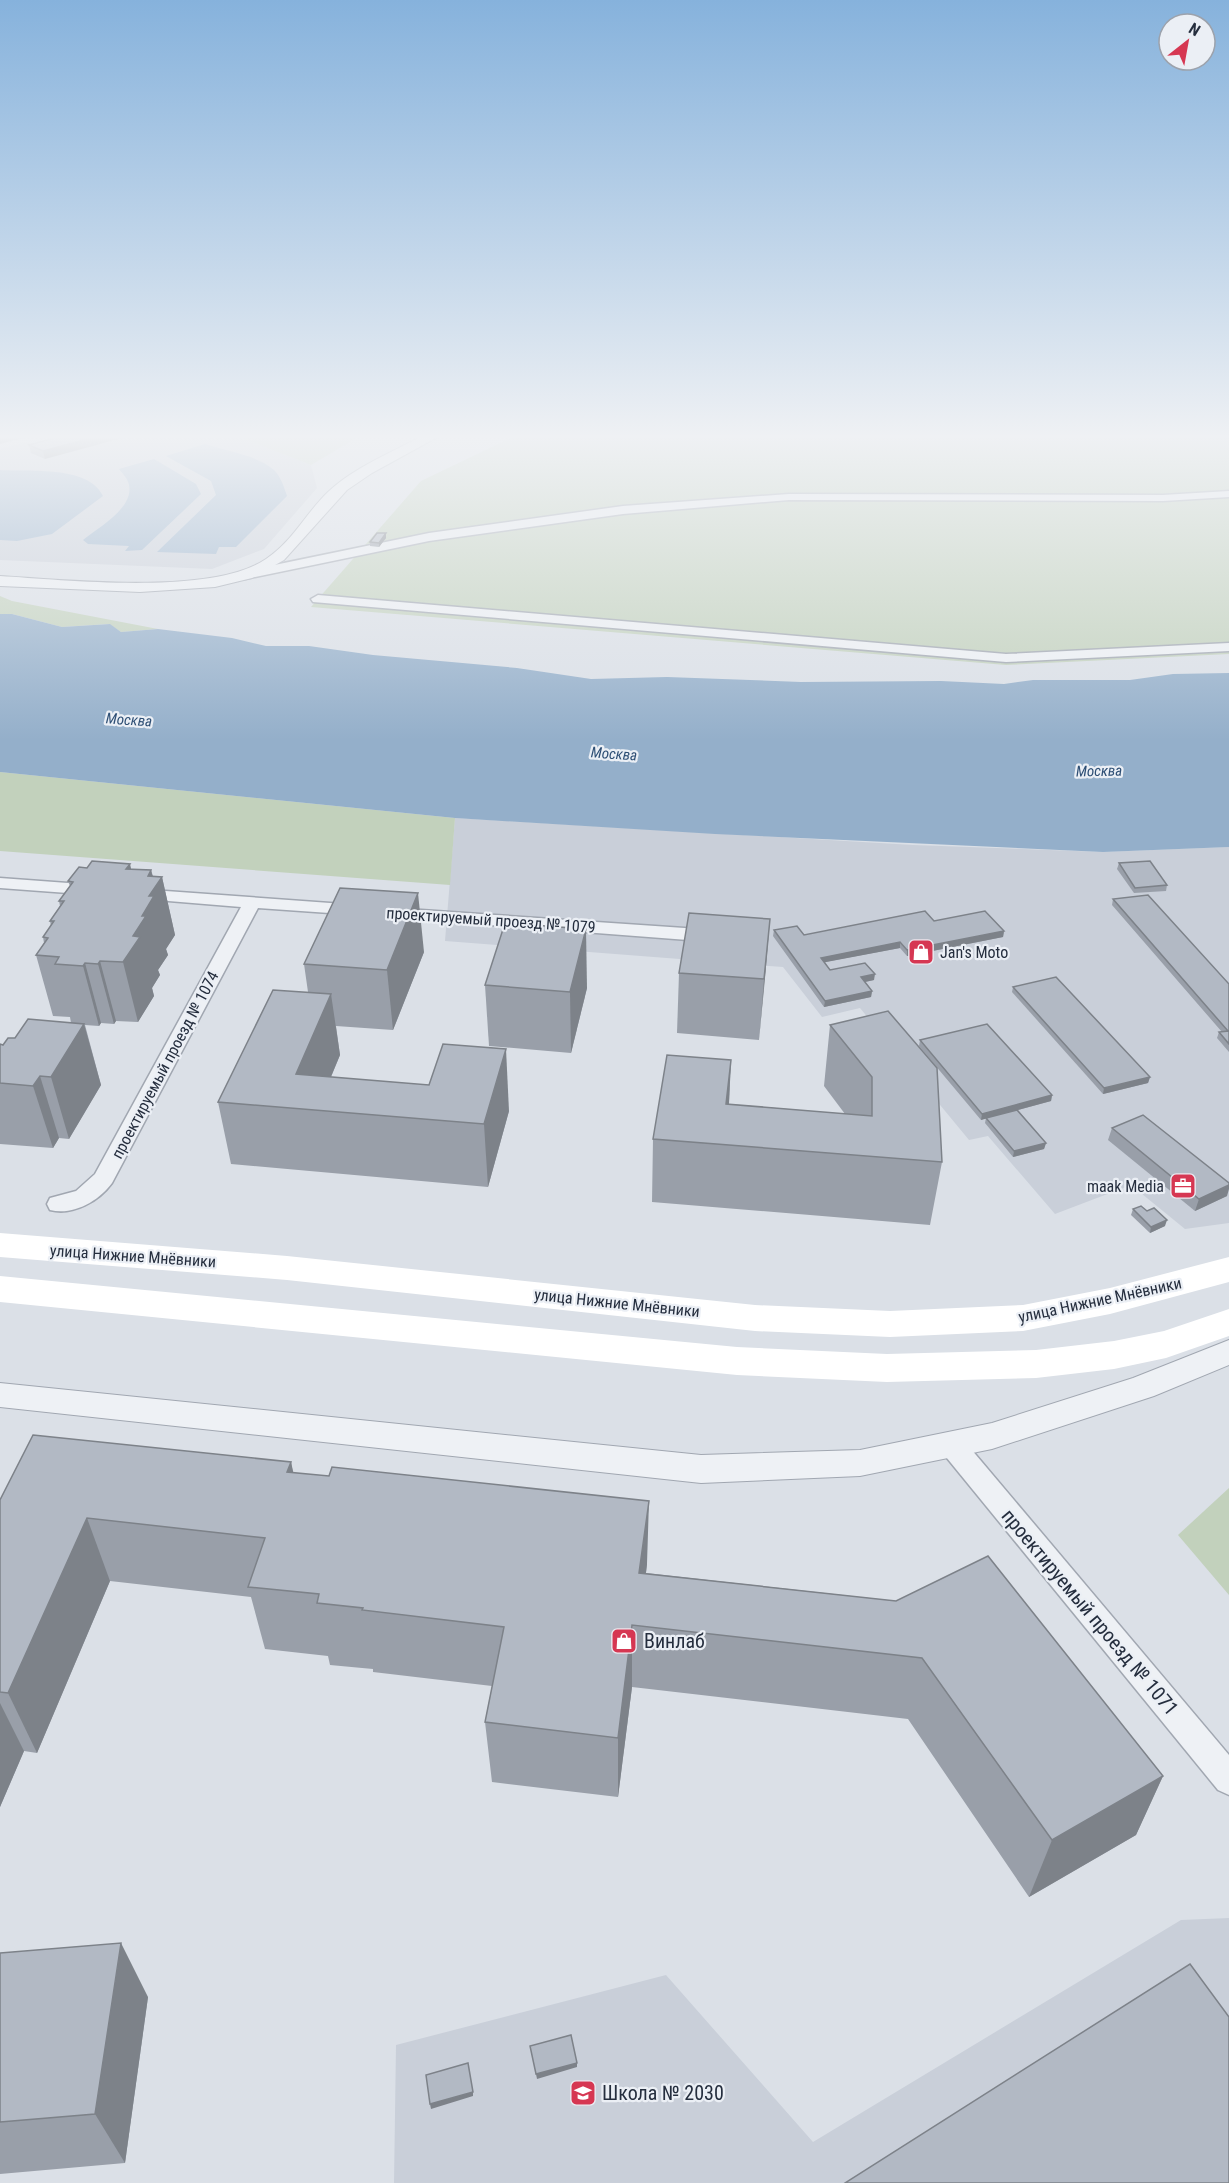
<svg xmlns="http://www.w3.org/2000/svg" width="1229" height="2183" viewBox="0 0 1229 2183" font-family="'Roboto Condensed',sans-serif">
<rect width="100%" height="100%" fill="#dbe0e7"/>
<g fill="#c9cfd9">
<polygon points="58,434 232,434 311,465 317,488 264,549 212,569 0,560 0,449"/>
<polygon points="455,818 913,845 1103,852 1229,847 1229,1223 1185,1229 1131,1185 1055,1214 988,1136 969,1140 860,1008 822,1017 783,967 445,941"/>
<polygon points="1229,1918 1229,2183 394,2183 396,2045 666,1975 813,2142 1181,1920"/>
</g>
<g fill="#c2d1bc">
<polygon points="232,434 336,434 355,439 311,465"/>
<polygon points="519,434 1229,434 1229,654 1006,665 311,607 421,481"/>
<polygon points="0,596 12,601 158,629 121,632 109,624 62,627 12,614 0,614"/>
<polygon points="0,772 455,818 450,885 0,851"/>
<polygon points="1229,1488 1229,1595 1178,1535"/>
</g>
<g fill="#94afca">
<path d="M205,444C226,451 257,455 274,470C281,477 284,487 287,496L236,547H219L216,554L157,552L216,495L211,481L166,456Z"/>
<path d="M154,459L196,484L201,494L142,550L125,551L129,546L88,544L83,540C99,527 134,508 129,485C128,479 123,474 119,469Z"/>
<path d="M0,470C30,472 88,465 103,496L52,534L17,541L0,540Z"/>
<polygon points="0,614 12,614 62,627 110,624 121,632 158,629 232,638 266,646 309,646 373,655 517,668 591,679 667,677 801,682 941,681 1004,684 1033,680 1130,680 1173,674 1229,673 1229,847 1103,852 715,834 455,818 0,772"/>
</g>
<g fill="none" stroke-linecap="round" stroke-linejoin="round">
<g stroke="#a1a7b1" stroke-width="3">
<g id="minor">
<polygon points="1229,491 1229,497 1163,501 789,500 623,514 429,541 245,579 239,575 245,571 429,533 623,506 789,494 1163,495"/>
<polygon points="318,595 1006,654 1229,643 1229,651 1006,662 313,602 311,599"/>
<polygon points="0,878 95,885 101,886 104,890 101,894 95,895 0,888"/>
<path d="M138,889L358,905L364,906L367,910L364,914L358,915L258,908L112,1183C99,1201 73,1216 50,1210L47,1204L50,1198L76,1191L95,1174L241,907L132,898L129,894L132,890Z"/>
<polygon points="392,908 714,930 721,932 723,936 721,940 714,942 386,917 383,913 386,909"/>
<polygon points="951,1433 960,1436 1229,1755 1229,1795 1218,1790 942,1452 938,1444 942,1436"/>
</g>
</g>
<g stroke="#a1a7b1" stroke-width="2">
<g id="tertiary">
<path d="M426,434H443L372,473L347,490L284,560L252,578L215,587L140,592L0,586V576C66,580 212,596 266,559C292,542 306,513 328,492C356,466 393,452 426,434Z"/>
<polygon points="1229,1340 1229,1365 1154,1396 992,1449 860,1476 701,1483 0,1407 0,1383 701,1455 860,1450 992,1423 1133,1378"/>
</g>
</g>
<use href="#minor" fill="#eef1f5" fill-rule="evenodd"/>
<use href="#tertiary" fill="#eef1f5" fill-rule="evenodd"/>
<g fill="#fff" fill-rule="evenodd">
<polygon points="0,1233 287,1256 755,1305 890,1311 1023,1305 1110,1288 1229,1257 1229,1282 1110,1314 1023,1331 890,1337 755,1331 287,1280 0,1257"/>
<polygon points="0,1276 737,1347 887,1354 1036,1350 1114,1341 1164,1331 1229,1309 1229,1336 1166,1358 1114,1369 1036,1378 887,1382 737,1375 0,1302"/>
</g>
</g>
<g fill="#999fa9">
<polygon points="70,434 45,459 31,453 29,445"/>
<polygon points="386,533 386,538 379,547 370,546 370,542"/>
<polygon points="1119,863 1167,885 1166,891 1134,893 1117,869"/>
<polygon points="131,869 151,870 153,876 162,877 175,935 166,949 168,955 158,970 160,975 152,988 154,996 138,1022 116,1021 114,1024 101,1023 99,1026 85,1025 101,1085 69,1139 59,1138 53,1148 0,1144 0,1044 3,1045 15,1038 71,1023 70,1017 53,1016 36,955 44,943 43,937 51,926 50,921 60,906 59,901 70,886 68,881"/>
<polygon points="1113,899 1229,984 1229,1052 1217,1038 1219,1032 1222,1032 1112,905"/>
<polygon points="770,919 759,1040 677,1033 679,973"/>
<polygon points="934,921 1004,931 1003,937 907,956 900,948 825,962 830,970 874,980 865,982 872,991 871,997 824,1007 773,936 774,930 804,935"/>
<polygon points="424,952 393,1030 336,1026 340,1055 331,1077 509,1111 488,1187 231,1164 218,1102 308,992 304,964"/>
<polygon points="485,985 587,988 571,1053 489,1046"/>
<polygon points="1013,987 1150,1077 1148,1083 1103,1094 1012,992"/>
<polygon points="830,1025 942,1162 930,1225 652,1202 653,1139 731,1060 729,1104 845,1114 824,1086"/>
<polygon points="920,1040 1052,1095 1051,1101 1018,1110 1046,1143 1044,1149 1013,1157 985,1123 986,1118 981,1120 919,1046"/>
<polygon points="1112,1128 1227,1196 1195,1211 1108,1140"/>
<polygon points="1133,1209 1165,1226 1150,1233 1131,1215"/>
<polygon points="291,1462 293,1473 647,1564 646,1573 896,1601 1163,1776 1136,1835 1029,1897 908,1719 632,1687 618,1797 492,1782 485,1722 492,1686 373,1672 373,1669 330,1665 328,1656 265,1649 251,1597 110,1581 37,1753 24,1751 0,1807 0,1500"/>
<polygon points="0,1953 148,1997 125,2163 0,2174"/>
</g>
<g fill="#7d8289">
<polygon points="0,434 39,434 0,444"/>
<polygon points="106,434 137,434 45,459 43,451"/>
<polygon points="386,533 386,538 379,547 379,543"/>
<polygon points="130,864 142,915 148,876 151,870 155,887 162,877 175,935 166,949 168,955 158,970 160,975 152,988 154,996 138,1022 123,962 133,936 126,869"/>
<polygon points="418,893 424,952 393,1030 387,970"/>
<polygon points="770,919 765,978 759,1040 764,979"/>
<polygon points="586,929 587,988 571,1053 570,992"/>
<polygon points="1004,931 1003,937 907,956 907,950"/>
<polygon points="900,942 900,948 821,963 821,958"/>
<polygon points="100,961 116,1021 114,1024 98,964"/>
<polygon points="85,963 101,1023 99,1026 83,966"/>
<polygon points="875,974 874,980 860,983 861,977"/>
<polygon points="872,991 871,997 824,1007 825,1001"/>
<polygon points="331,994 340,1055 317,1110 296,1074"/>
<polygon points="84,1024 101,1085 69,1139 51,1077"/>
<polygon points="506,1049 509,1111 488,1187 484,1124"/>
<polygon points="731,1060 728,1122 726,1104"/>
<polygon points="40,1076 59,1138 53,1148 33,1086"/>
<polygon points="1150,1077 1148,1083 1103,1094 1104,1088"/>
<polygon points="1052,1095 1051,1101 981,1120 982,1114"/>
<polygon points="1046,1143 1044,1149 1013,1157 1014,1151"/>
<polygon points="1229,1185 1229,1189 1227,1196 1195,1211 1199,1199"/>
<polygon points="1167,1220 1165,1226 1150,1233 1151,1227"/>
<polygon points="291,1462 305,1526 287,1472"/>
<polygon points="649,1501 647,1564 639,1626 639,1573"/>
<polygon points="87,1518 110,1581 37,1753 8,1693"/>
<polygon points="632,1625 632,1687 618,1797 618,1738"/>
<polygon points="0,1703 24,1751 0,1807"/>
<polygon points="1163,1776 1136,1835 1029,1897 1052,1840"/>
<polygon points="121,1943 148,1997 125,2163 95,2114"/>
<polygon points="577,2063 577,2067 537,2079 536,2074"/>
<polygon points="473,2092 473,2096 431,2109 430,2104"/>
</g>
<g fill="#b2b9c4" stroke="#7d8289" stroke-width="1.5">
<polygon points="70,434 106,434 43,451 29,445"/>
<polygon points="377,533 386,533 379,543 370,542"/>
<polygon points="92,861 130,864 126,869 151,870 148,876 162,877 149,896 154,896 142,916 146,916 133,936 140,937 123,962 100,961 98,964 85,963 83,966 55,964 59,957 36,955 48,938 43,937 54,921 50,921 64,901 59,901 73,882 68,881 79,867 87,868"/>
<polygon points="1150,861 1167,885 1135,888 1119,863"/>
<polygon points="340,888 418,893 387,970 304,964"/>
<polygon points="1148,895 1229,984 1229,1044 1219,1032 1228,1031 1113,899"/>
<polygon points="925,911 934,921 985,911 1004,931 907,950 900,942 821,958 830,970 865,963 875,974 861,977 872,991 825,1001 774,930 797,926 804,935"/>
<polygon points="689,913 770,919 764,979 679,973"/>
<polygon points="505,923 586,929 570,992 485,985"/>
<polygon points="1056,977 1150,1077 1104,1088 1013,987"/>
<polygon points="273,990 331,994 296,1074 429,1085 443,1044 506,1049 484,1124 218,1102"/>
<polygon points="888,1011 937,1068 942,1162 653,1139 667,1055 731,1060 726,1104 872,1116 872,1077 830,1025"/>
<polygon points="28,1019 84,1024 51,1077 40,1076 33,1086 0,1083 0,1044 3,1045 8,1038 15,1038"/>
<polygon points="987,1024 1052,1095 982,1114 920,1040"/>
<polygon points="1017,1110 1046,1143 1014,1151 986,1118"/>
<polygon points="1143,1115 1229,1183 1229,1185 1199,1199 1112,1128"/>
<polygon points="1141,1206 1147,1211 1154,1208 1167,1220 1151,1227 1133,1209"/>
<polygon points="33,1435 291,1462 287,1472 329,1476 332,1467 649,1501 639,1573 896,1601 988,1556 1163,1776 1052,1840 922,1658 632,1625 618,1738 485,1722 504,1627 362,1610 363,1608 317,1603 319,1594 248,1587 265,1538 87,1518 8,1693 0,1692 0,1500"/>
<polygon points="121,1943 95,2114 0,2122 0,1953"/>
<polygon points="1190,1964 1229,2017 1229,2183 845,2183"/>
<polygon points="571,2035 577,2063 536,2074 530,2046"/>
<polygon points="468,2063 473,2092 430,2104 426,2075"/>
</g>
<linearGradient id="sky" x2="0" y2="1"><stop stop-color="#86b2dc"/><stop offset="0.59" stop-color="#eff1f4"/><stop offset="1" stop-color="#eff1f4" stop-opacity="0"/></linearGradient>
<rect width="1229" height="740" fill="url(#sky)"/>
<defs>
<g id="shop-square" transform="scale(1.35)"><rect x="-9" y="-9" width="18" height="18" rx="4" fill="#d63752" stroke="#ebeff5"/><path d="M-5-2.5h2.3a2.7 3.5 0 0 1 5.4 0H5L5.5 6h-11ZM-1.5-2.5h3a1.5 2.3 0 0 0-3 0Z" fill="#fff"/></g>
<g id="office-square" transform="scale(1.35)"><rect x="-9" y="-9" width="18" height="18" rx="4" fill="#d63752" stroke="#ebeff5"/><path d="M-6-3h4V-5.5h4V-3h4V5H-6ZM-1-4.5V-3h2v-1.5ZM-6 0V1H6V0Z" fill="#fff"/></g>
<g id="school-square" transform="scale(1.35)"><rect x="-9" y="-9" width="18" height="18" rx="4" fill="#d63752" stroke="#ebeff5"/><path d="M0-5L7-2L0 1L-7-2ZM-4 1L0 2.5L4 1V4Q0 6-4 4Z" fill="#fff"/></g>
</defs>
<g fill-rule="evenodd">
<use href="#shop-square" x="921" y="952"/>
<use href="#office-square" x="1183" y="1186"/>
<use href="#shop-square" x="624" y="1641"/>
<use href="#school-square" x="583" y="2093"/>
</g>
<g text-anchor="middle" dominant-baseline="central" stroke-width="4.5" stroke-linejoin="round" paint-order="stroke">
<g font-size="15" font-style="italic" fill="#2d4e74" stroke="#ebeff5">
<text transform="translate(129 720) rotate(4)">Москва</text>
<text transform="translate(614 754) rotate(4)">Москва</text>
<text transform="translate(1099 771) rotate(-1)">Москва</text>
</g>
<g font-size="16" fill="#252e3e" stroke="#ebeff5">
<text transform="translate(491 920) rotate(4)">проектируемый проезд № 1079</text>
<text transform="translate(165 1065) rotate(-62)">проектируемый проезд № 1074</text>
<text transform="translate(133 1256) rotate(4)">улица Нижние Мнёвники</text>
<text transform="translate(1100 1300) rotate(-12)">улица Нижние Мнёвники</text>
<text transform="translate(617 1303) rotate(6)">улица Нижние Мнёвники</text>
</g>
<g font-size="16" fill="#252e3e" stroke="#ebeff5" text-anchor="start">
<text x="940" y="952">Jan's Moto</text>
<text x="1164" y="1186" text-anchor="end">maak Media</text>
</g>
<g font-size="20" fill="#252e3e" stroke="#ebeff5">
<text transform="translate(1090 1612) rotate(50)">проектируемый проезд № 1071</text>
</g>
<g font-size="20" fill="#252e3e" stroke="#ebeff5" text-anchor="start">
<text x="644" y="1641">Винлаб</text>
<text x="602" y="2093">Школа № 2030</text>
</g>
</g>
<g transform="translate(1187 42) rotate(31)"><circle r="28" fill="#ebeff5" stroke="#9ca2ac" stroke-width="1.5"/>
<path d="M0-4.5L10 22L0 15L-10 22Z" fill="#d63752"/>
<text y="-9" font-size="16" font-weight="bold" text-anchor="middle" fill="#252e3e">N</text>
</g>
</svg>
